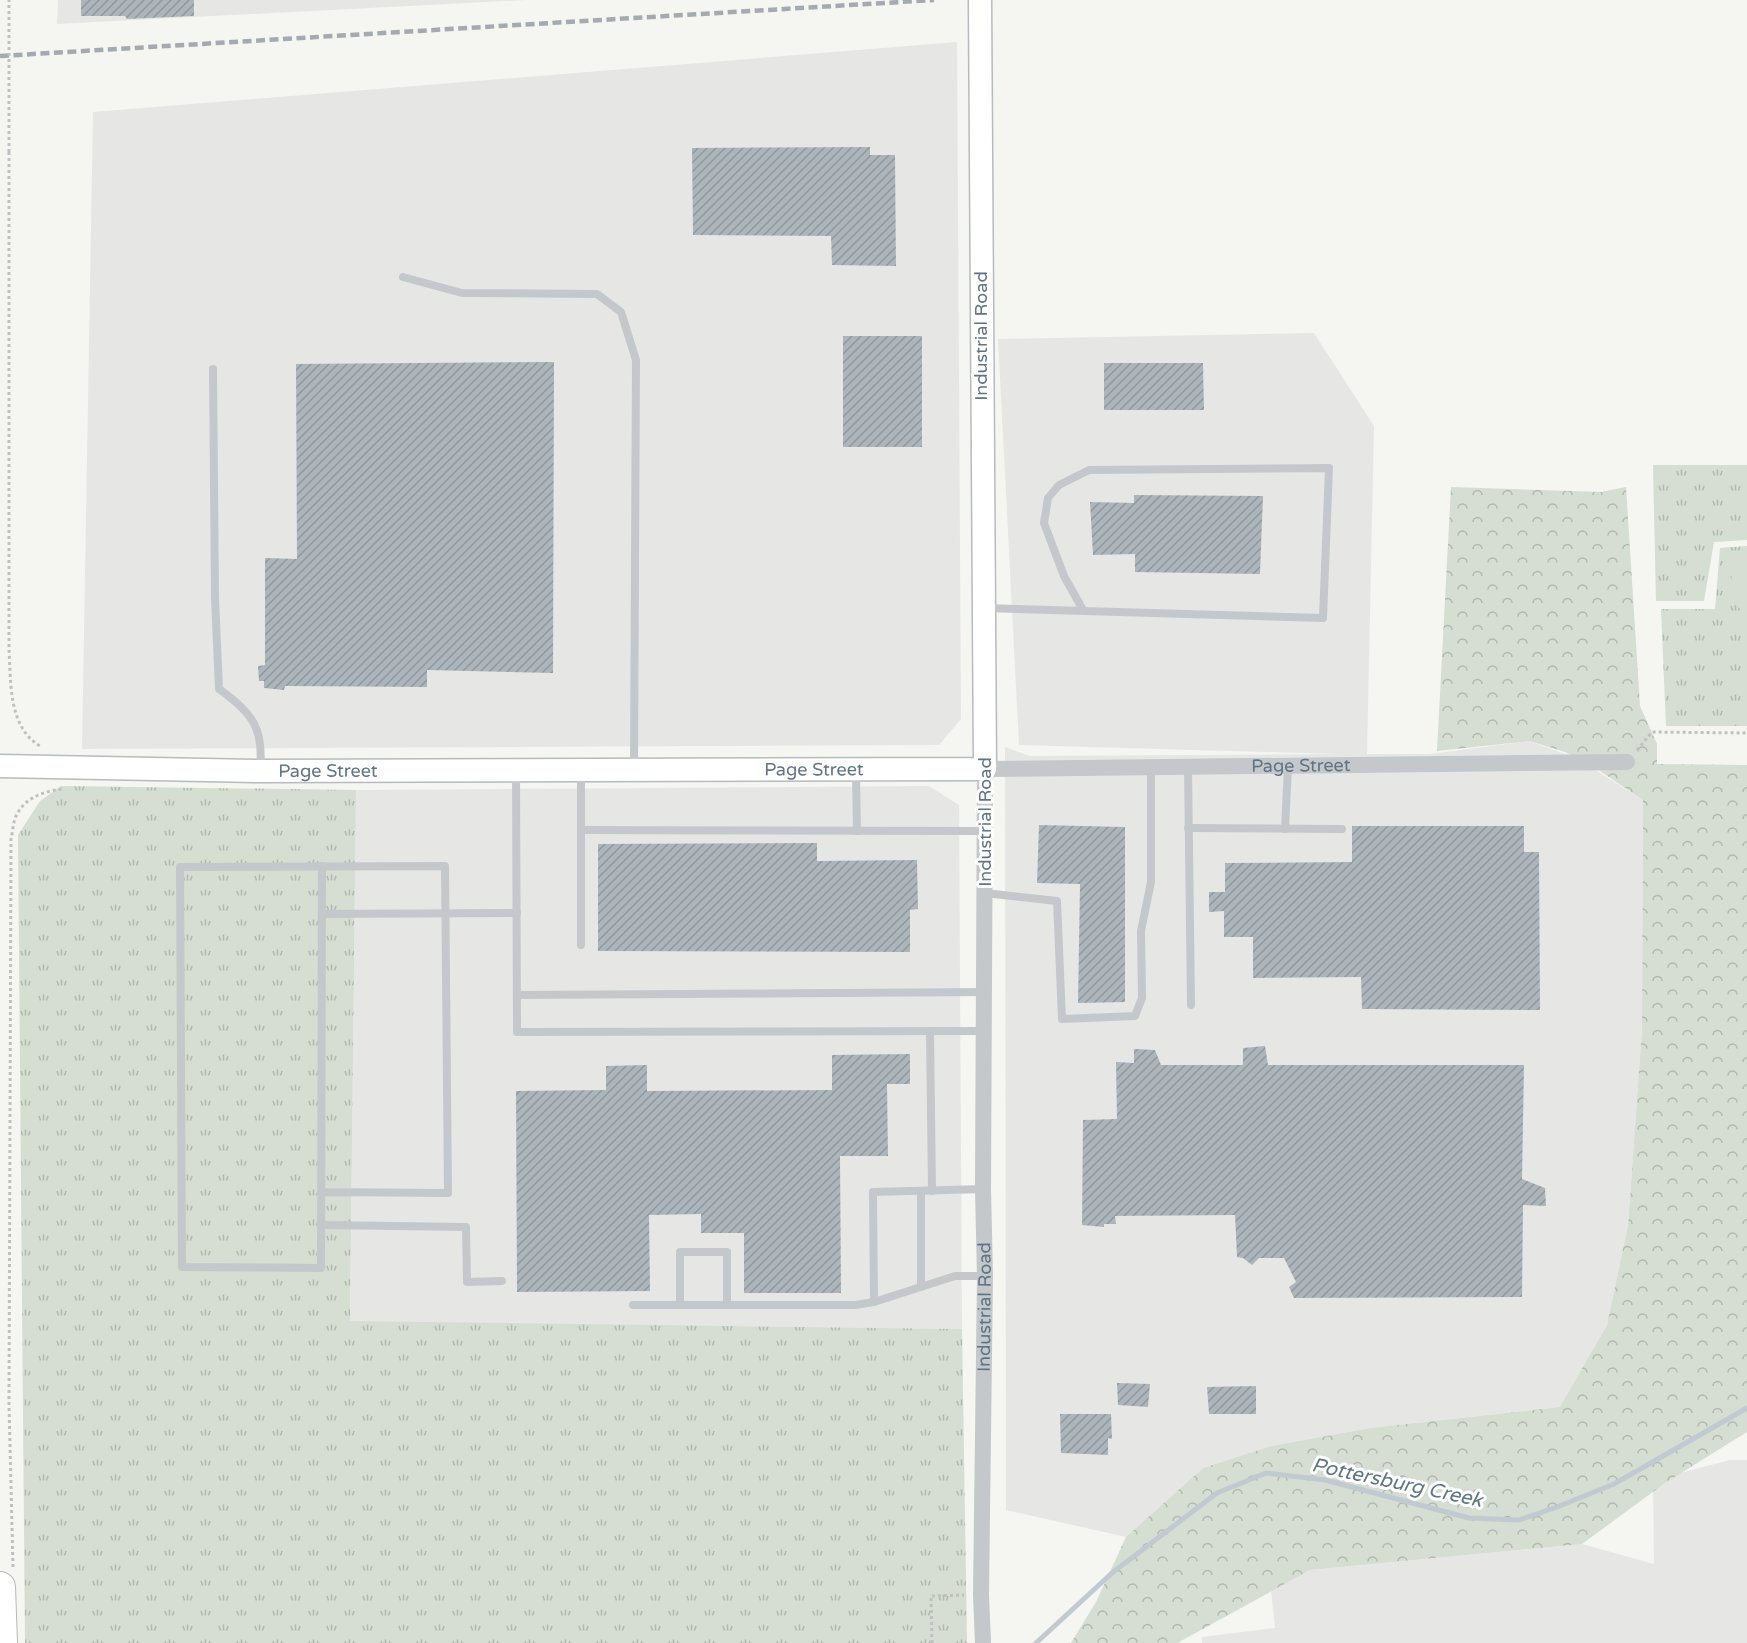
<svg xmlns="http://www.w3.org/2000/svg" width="1747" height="1643" viewBox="0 0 1747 1643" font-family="'Varela Round',sans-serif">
<defs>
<pattern id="grass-tufts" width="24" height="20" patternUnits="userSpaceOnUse" patternTransform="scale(1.5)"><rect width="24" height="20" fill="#d6ddd2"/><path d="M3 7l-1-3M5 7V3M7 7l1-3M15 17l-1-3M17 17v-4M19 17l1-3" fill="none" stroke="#b1b8b0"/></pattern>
<pattern id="forest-crowns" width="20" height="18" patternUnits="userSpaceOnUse" patternTransform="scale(1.5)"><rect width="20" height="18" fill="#d6ddd2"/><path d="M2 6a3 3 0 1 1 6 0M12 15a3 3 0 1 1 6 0" fill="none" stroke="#b1b8b0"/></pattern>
<pattern id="building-hatch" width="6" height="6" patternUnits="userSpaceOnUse" patternTransform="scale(1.5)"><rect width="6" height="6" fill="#aeb5ba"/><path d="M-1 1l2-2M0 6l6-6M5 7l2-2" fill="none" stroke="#91989d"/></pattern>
</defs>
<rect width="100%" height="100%" fill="#f5f5f1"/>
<g fill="#e6e7e5">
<polygon points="58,0 526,0 57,24"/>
<polygon points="957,42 961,719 939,745 82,749 93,112"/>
<polygon points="1314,333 1374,426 1367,754 1430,754 1530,741 1578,759 1643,800 1642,1029 1628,1225 1607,1325 1561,1407 1370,1428 1271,1446 1203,1468 1126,1537 1006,1510 1005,747 1030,756 1338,754 1019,745 998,339"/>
<polygon points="929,786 959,805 962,1329 350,1322 356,790"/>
<polygon points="1730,1460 1747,1460 1747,1643 1202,1643 1202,1637 1275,1628 1271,1591 1310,1570 1582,1544 1654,1564 1653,1480"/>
</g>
<g fill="url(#grass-tufts)">
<polygon points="1653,465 1747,465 1747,540 1714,542 1704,601 1656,601"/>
<polygon points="1747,546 1747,726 1666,726 1661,609 1715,609 1720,548"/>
<polygon points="61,786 356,790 350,1321 962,1329 967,1643 25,1643 18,835 40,801"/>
</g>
<polygon fill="url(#forest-crowns)" points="1451,487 1601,492 1626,487 1640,706 1657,744 1657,764 1747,765 1747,1432 1665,1483 1582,1544 1310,1570 1181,1641 1179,1643 1071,1643 1096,1602 1126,1537 1203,1468 1271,1446 1370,1428 1560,1407 1607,1325 1628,1225 1642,1029 1643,800 1597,769 1565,752 1530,741 1437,751"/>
<polygon fill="#d6ddd2" points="1743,547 1747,547 1747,613 1732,603 1731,557"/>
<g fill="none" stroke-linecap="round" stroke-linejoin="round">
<polyline stroke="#c0cad0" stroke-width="5" points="1036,1643 1112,1573 1217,1493 1266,1473 1325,1480 1469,1518 1519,1520 1557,1507 1614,1484 1747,1408"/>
</g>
<g fill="url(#building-hatch)">
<polygon points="81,0 194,0 194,16 127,19 125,16 81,16"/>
<polygon points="870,147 870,155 895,155 896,266 832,265 831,236 693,235 692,148"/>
<rect x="843" y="336" width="79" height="111"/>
<polygon points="554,362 553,673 427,670 427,687 285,686 284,690 264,688 264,681 259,681 258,666 265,665 265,558 297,559 296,364"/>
<polygon points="1104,363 1203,363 1204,410 1104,410"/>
<polygon points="1134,495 1263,496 1260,574 1135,572 1135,554 1093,555 1090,502 1134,503"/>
<polygon points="1039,825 1125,827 1125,1002 1078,1003 1080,884 1037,883"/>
<polygon points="1352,826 1524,826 1524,852 1539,852 1540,1010 1362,1009 1361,977 1253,978 1253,937 1224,937 1224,911 1209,912 1209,892 1225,892 1225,863 1352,862"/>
<polygon points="817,843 817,861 917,860 918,909 910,910 910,952 598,951 598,844"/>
<polygon points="1265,1046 1268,1065 1524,1065 1522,1179 1545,1188 1546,1206 1523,1205 1522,1297 1294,1298 1289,1287 1296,1282 1284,1258 1259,1258 1252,1265 1243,1258 1237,1257 1235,1215 1115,1216 1116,1224 1104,1224 1104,1227 1082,1225 1083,1120 1117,1119 1116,1062 1134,1063 1134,1049 1155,1050 1161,1065 1243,1065 1243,1048"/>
<polygon points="910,1054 910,1084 887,1084 888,1156 840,1156 841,1293 744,1293 744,1233 701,1233 701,1214 649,1215 650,1291 517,1292 516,1091 606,1090 606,1066 647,1065 647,1091 832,1090 832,1055"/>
<polygon points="1117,1383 1150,1384 1148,1407 1118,1405"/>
<polygon points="1256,1386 1256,1414 1209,1414 1207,1387"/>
<polygon points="1060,1414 1111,1414 1112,1439 1108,1438 1108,1455 1061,1453"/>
</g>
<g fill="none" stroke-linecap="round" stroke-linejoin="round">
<g stroke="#b6bbc0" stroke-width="25">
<g id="secondary">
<path id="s2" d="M0,766L260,771L985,769L980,0"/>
</g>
</g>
<g stroke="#b6babd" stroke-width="32">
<polyline id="highway" points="0,1587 2,1643"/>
</g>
<g stroke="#bec0c2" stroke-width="3" stroke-dasharray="3 3" stroke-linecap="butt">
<path d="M9,152V649C11,682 8,727 40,746"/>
<polyline points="1637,750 1652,732 1747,733"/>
<path d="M13,1567L9,1404L11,839C13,831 13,821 17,814C26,797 45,791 62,789"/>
<polyline points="932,1643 931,1596 964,1595"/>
</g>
<g stroke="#c4c8cb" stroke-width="8">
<polyline points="403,277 462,293 597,294 621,312 636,360 634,769"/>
<path d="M213,369L215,598L219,689C253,713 264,729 260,770"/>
<polyline points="984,608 1323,618 1329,468 1089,470 1059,485 1048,498 1044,523 1064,576 1083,610"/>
<polyline points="1188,767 1191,1005"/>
<polyline points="856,772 857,831"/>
<polyline points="516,773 517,1032 984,1031"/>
<polyline points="1188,828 1342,829"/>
<polyline points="1285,829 1288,766"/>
<polyline points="581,830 985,831"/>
<polyline points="985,893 1057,901 1062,1019 1135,1016 1142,998 1141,931 1151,882 1151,767"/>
<polyline points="322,914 517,913"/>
<polyline points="581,945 581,773"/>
<polyline points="517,995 984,992"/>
<polyline points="930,1031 932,1191"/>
<polyline points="921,1191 921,1287"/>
<path d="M321,1192L448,1193L445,866L180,867L182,1267L321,1268C321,1134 322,1000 322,866"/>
<polyline points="321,1225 466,1227 467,1282 502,1281"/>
<polyline points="874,1302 873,1192 983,1189"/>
<polyline points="680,1304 680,1252 727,1252 727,1305"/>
<polyline points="633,1305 855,1305 874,1302 955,1276 985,1276"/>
</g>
<path stroke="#c4c8cb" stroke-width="16" id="s1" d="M983,1643L981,1595L985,1276L983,1189L985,769L1627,762"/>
<use href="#secondary" stroke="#fff" stroke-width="22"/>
<use href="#highway" stroke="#fff" stroke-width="30"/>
<polyline stroke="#a4aab0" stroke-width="4.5" stroke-dasharray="9 4.5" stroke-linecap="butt" points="0,56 934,0"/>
<polyline stroke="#bec0c2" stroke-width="3" stroke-dasharray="3 3" stroke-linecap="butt" points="9,152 9,0"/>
</g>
<g text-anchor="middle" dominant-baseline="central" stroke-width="6" stroke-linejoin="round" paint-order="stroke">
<g font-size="18" fill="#627484" stroke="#fff">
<text transform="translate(981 336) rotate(-90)">Industrial Road</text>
<text stroke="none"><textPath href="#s1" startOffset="1190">Page Street</textPath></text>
<text stroke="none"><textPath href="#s2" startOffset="814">Page Street</textPath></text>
<text stroke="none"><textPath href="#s2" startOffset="328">Page Street</textPath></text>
<text transform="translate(985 822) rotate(-90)">Industrial Road</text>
<text stroke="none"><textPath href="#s1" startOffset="336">Industrial Road</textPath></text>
</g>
<g font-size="20" font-style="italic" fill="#5e7782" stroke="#fff">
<text transform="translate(1397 1483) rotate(12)">Pottersburg Creek</text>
</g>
</g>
</svg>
